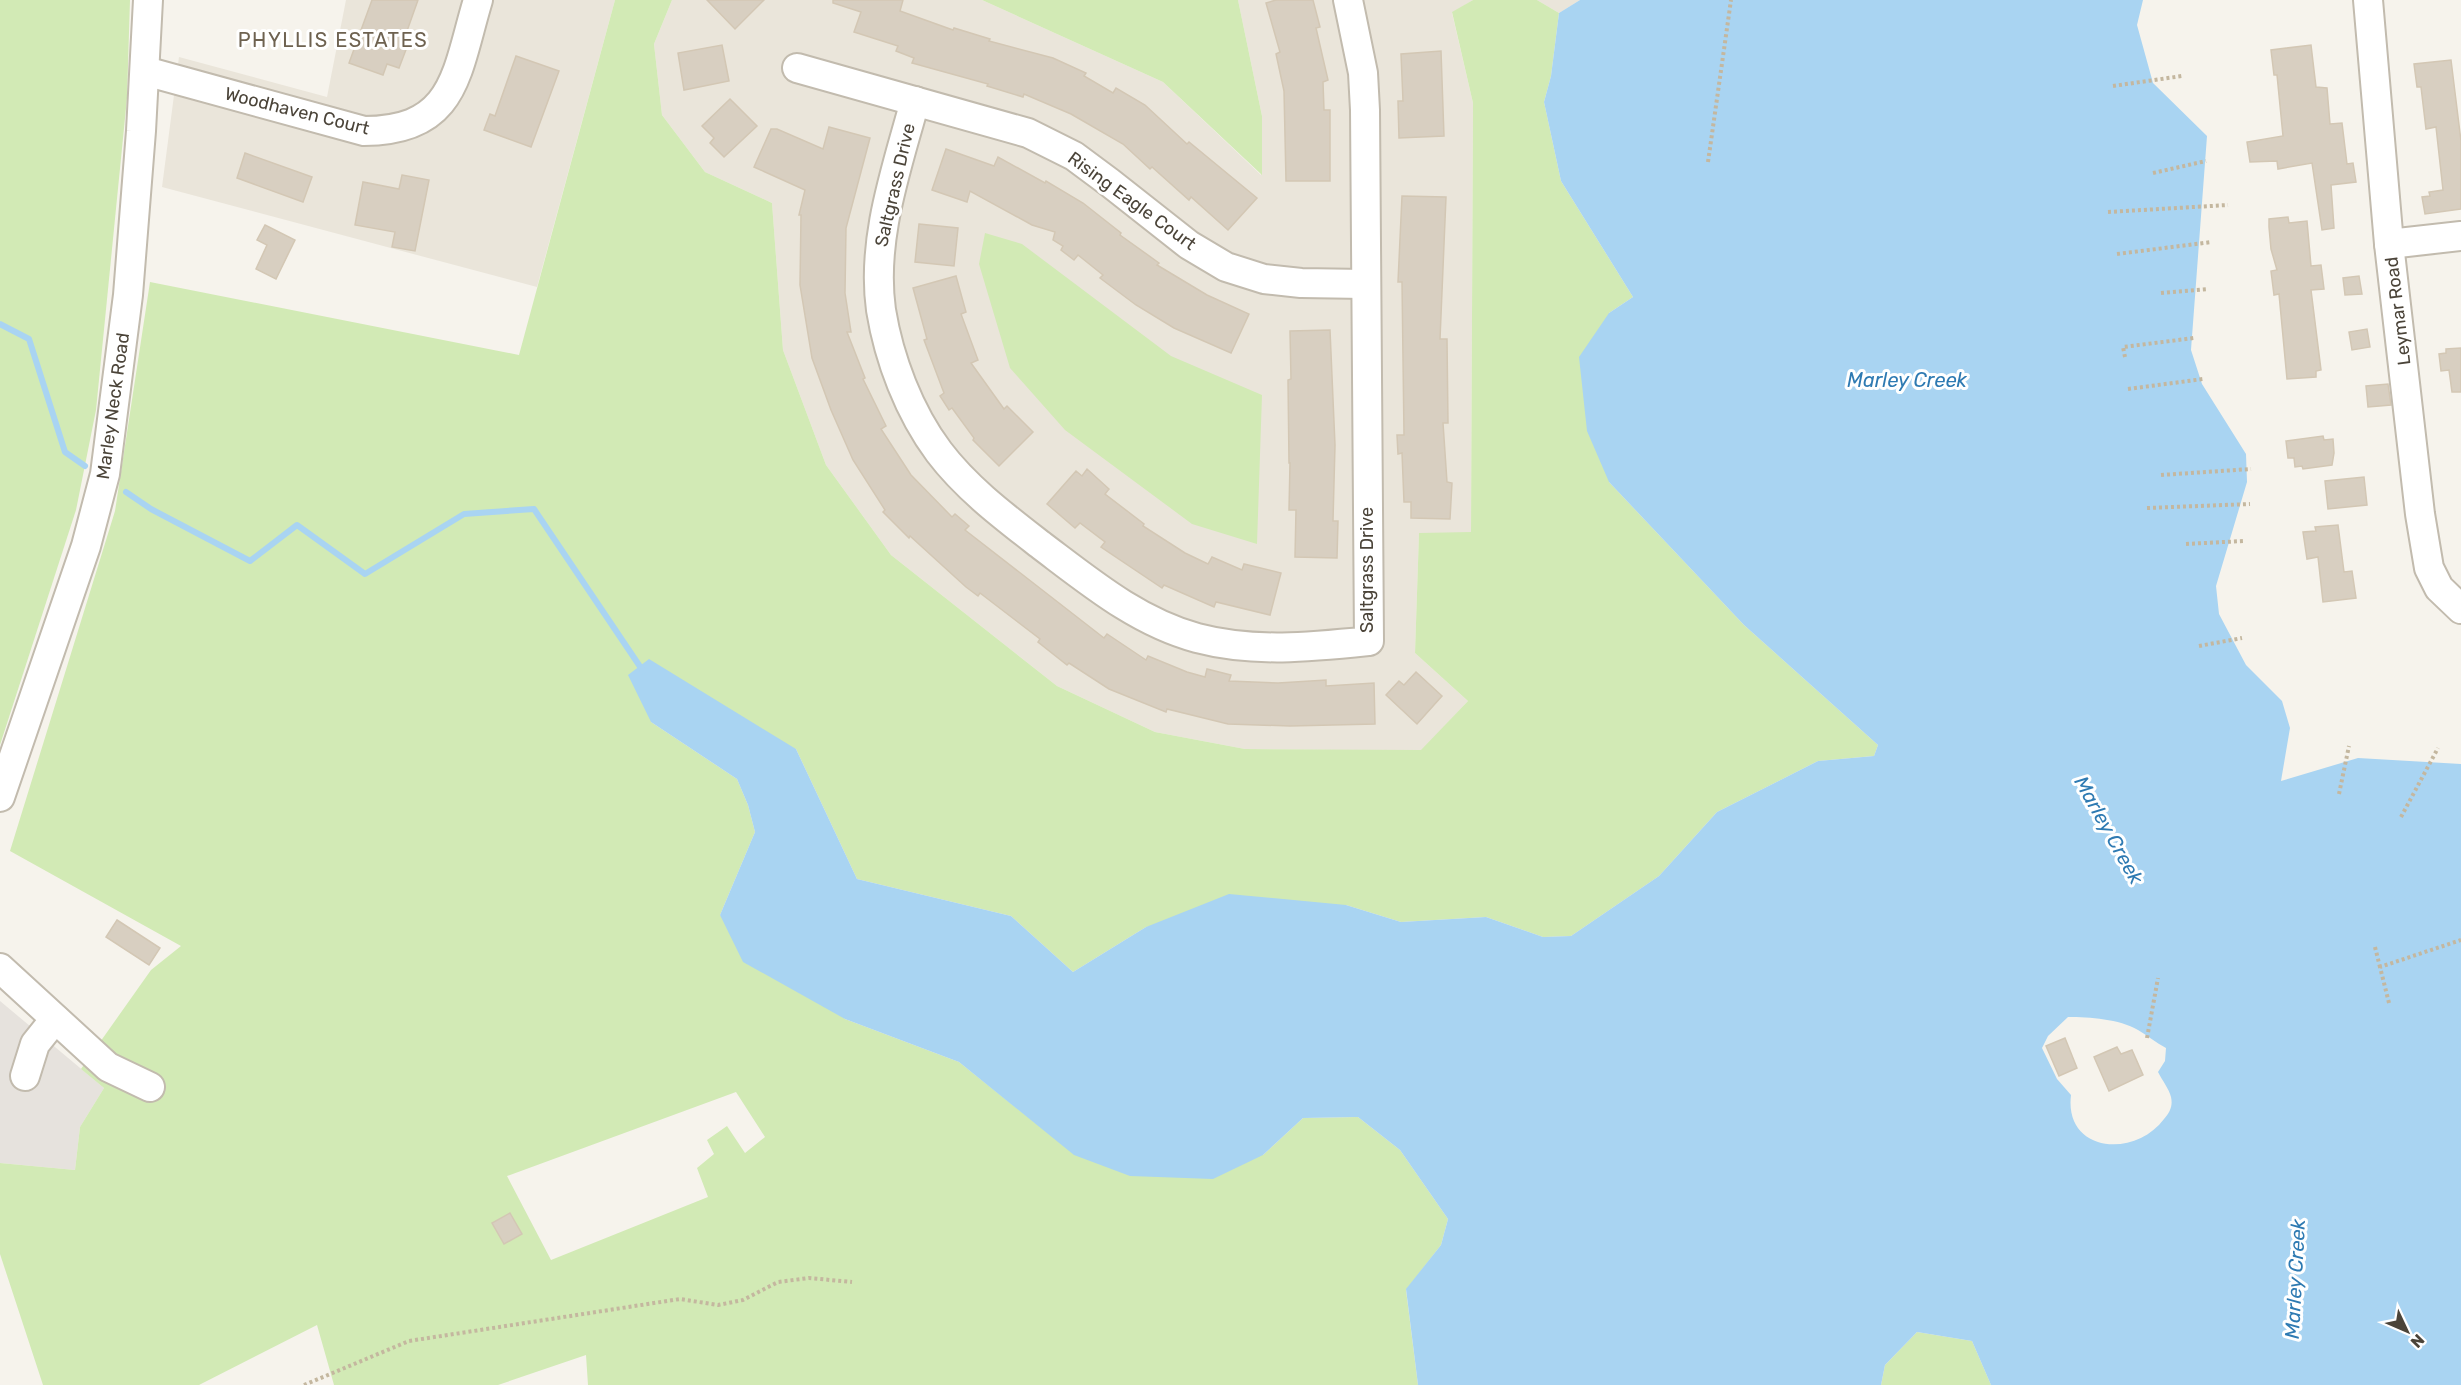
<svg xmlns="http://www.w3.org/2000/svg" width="2461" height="1385" viewBox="0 0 2461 1385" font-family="Rubik,sans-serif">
<rect width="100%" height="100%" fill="#f6f3ec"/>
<g fill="#eae5da">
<polygon points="346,0 615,0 537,287 162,187 179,57 327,97"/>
<polygon points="672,0 982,0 1163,82 1261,175 1262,116 1238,0 1473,0 1452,13 1473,103 1471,533 1419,533 1415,653 1468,701 1421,751 1245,749 1155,732 1057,686 891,555 826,465 783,350 772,203 705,172 662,115 654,44"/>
<polygon points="1537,0 1580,0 1559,13"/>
</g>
<polygon fill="#e6e2dd" points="0,1001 104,1088 80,1127 75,1170 0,1163"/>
<g fill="#d2eab5" fill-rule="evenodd">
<polygon points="0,0 130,0 127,98 96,410 76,510 0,745"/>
<path d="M615,0H672L654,44L662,115L705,172L772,203L783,350L826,465L891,555L1057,686L1155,732L1245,749L1421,750L1468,701L1415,653L1419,533L1471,532L1473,103L1452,12L1473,0H1537L1559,13L1551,76L1544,102L1561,181L1633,297L1609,313V482L1744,625L1878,745L1874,756L1818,761L1717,812L1659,876L1571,936L1543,937L1486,917L1401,922L1346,905L1146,927L1073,972L1011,916L857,879L796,749L651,722L737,779L748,805L755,832L720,915L845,1019L959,1062L1074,1154L1263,1155L1303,1118L1358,1117L1400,1150L1448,1219L1441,1245L1406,1290L1418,1385H588L586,1355L498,1385H334L317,1325L199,1385H43L0,1254V1163L75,1170L80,1127L104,1088L81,1069L151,970L181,946L10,851L115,511L150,282L519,355ZM736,1092L765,1137L745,1153L727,1126L707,1140L714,1154L697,1168L708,1197L551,1260L507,1176Z"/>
<polygon points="982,0 1238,0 1262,116 1262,175 1163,82"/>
<polygon points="985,233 1022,244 1171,356 1262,395 1257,544 1192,524 1065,430 1010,368 979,264"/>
<polygon points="1917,1332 1972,1341 1991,1385 1881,1385 1885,1365"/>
</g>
<path fill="#a9d4f2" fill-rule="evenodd" d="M1580,0H2143L2137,25L2153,83L2207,136L2191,350L2202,384L2246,454L2247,482L2216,586L2219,614L2246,665L2282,701L2290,728L2281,781L2358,758L2461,764V1385H1991L1972,1341L1917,1332L1885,1365L1881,1385H1418L1406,1289L1441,1245L1448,1219L1400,1150L1358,1117L1303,1118L1263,1155L1213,1179L1130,1176L1074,1155L959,1062L845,1019L743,962L720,915L755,832L748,805L737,779L651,722L628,675L649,659L796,749L857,879L1011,916L1073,972L1146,927L1229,894L1346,905L1401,922L1486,917L1543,937L1571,936L1659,876L1717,812L1818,761L1874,756L1878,745L1744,625L1609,482L1587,431L1579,357L1609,313L1633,297L1561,181L1544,102L1551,76L1559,13ZM2068,1017C2090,1017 2119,1019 2138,1030C2147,1035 2156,1043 2166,1048L2165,1061L2158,1072C2162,1080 2169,1089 2171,1097C2173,1106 2170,1112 2164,1119C2134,1159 2064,1152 2071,1095L2057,1079L2042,1048L2048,1036Z"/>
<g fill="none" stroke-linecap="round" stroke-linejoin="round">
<g stroke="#a9d4f2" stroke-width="6">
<polyline points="0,324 29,339 65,452 85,466"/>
<polyline points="126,492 151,509 250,561 297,525 365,574 464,514 534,509 643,671"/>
</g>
</g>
<g fill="#d8cfc1" stroke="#d3c7b4" stroke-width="1.5">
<polygon points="372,0 418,0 402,45 407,47 399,68 387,64 383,75 349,63"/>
<polygon points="707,0 764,0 735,29"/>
<polygon points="833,0 903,0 900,11 953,30 954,28 990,39 989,41 1053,58 1086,73 1084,76 1113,93 1116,88 1145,105 1187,144 1189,142 1257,198 1228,230 1191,197 1189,200 1152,167 1150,169 1123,144 1071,114 1024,94 1023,97 987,86 988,84 912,63 914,58 896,51 898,46 854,32 861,12 833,3"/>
<polygon points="1276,0 1313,0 1320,27 1316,28 1328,80 1323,82 1324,110 1330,110 1330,181 1286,181 1284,91 1276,54 1280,52 1266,3"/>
<polygon points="722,45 729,81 684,90 678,53"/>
<polygon points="2311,45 2316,87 2327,88 2330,124 2342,123 2347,164 2353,163 2356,182 2331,185 2334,228 2322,230 2312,163 2278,169 2277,161 2250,162 2247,142 2283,136 2277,75 2274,75 2271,50"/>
<polygon points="1441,51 1444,136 1399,138 1398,101 1403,101 1401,54"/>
<polygon points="516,56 559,71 531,147 484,130 490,114 495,116"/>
<polygon points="2451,60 2461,141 2461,209 2425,214 2422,197 2430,196 2429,192 2443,190 2436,127 2426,129 2421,87 2417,87 2414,64"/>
<polygon points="730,99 757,126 724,157 710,143 714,138 702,126"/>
<polygon points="829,127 870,138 846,228 845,293 851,332 847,332 865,378 863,379 886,426 881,429 911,475 952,517 955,514 969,526 965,530 1104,638 1107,634 1146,660 1148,656 1187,672 1205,677 1207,669 1231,675 1229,681 1278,683 1326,680 1326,686 1374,683 1375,724 1290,726 1228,724 1167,709 1166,712 1109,689 1069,663 1067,665 1038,642 1040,639 980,593 978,596 966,587 910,536 909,538 883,512 885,510 853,460 831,410 812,358 800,285 801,215 799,215 805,190 754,167 771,129 777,129 823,149"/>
<polygon points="946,149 994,166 998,157 1045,183 1046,181 1083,203 1121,233 1120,235 1159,263 1157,265 1207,295 1249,314 1231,353 1174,328 1136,305 1100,278 1103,275 1078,255 1074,260 1061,250 1063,246 1053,240 1055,232 1032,225 970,191 967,202 932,190"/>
<polygon points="245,153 312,177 303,202 237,178"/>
<polygon points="402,175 429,180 415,251 392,247 395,232 355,225 363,182 399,189"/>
<polygon points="1402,196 1446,197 1440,339 1447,339 1448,423 1443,423 1447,482 1452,483 1450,519 1411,518 1411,502 1404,502 1402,453 1398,454 1397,435 1404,435 1402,282 1398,282"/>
<polygon points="2288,217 2289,223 2307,221 2311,266 2321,265 2324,289 2311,290 2321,370 2316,371 2316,377 2287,379 2279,294 2274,295 2271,271 2277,270 2271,249 2269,227 2269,219"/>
<polygon points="919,224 958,228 954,266 915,262"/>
<polygon points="265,225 295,240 276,279 256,269 267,245 257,240"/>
<polygon points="956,276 966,312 961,314 978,360 971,363 1004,409 1007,406 1033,432 999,466 973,440 974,438 952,408 949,410 940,396 944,393 924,340 927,339 913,288"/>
<polygon points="2359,276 2362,294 2345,295 2343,278"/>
<polygon points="2367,329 2370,347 2352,350 2349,332"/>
<polygon points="1330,330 1335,445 1333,521 1338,521 1337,558 1295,557 1296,510 1289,510 1290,463 1289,463 1288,380 1291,379 1290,331"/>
<polygon points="2461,348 2461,392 2452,392 2449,370 2441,371 2439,354 2446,353 2446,349"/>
<polygon points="2388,384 2391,405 2368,407 2366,386"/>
<polygon points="2323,436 2324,440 2333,439 2334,453 2332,465 2303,469 2302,466 2295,467 2294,458 2288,458 2286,441"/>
<polygon points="1087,469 1109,489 1105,494 1144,524 1143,526 1185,553 1208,564 1212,557 1242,570 1244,564 1281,573 1270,615 1216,602 1214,607 1164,585 1162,588 1101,547 1105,542 1080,523 1075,528 1047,504 1076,471 1082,476"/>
<polygon points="2364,477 2367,505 2328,509 2325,481"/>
<polygon points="2338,525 2344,572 2352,571 2356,598 2323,602 2318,557 2307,559 2303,532 2316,531 2315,527"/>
<polygon points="1416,672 1442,696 1417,724 1386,695 1399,681 1404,685"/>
<polygon points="117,920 160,948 149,965 106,937"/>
<polygon points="2065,1038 2077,1068 2059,1076 2046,1046"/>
<polygon points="2117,1047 2121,1054 2132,1050 2143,1075 2109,1091 2094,1057"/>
<polygon points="510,1213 522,1234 504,1244 492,1223"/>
</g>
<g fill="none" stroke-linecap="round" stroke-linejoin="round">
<g stroke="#c2bbae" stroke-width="32">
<g id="minor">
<polyline points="2368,0 2389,244 2420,514 2429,568 2439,588 2461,609"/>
<polyline points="797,68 1028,133 1074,156 1109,182 1189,245 1226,267 1264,279 1301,283 1365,284"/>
<path d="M145,71L364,131C456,131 456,73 478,0"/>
<path d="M915,101C897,168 871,239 881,310C889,359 909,412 939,452C967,489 1006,518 1042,546C1091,583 1138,622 1197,638C1254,653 1311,647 1369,641L1365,110L1363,73L1348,0"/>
<polyline points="2389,244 2461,236"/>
<polyline points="0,797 86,546 105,474 128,295 141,131 148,0"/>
<polyline points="0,968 108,1067 150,1087"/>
<polyline points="25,1076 35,1044 55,1019"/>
</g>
</g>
<g stroke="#c4b79f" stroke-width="4" stroke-dasharray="3 3" stroke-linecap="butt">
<polyline points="2113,86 2182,76"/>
<polyline points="1708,162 1731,0"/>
<polyline points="2153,173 2206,161"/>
<polyline points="2108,212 2228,205"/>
<polyline points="2117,254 2212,242"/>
<polyline points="2161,293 2208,289"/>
<polyline points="2125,357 2123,347 2194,338"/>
<polyline points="2128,389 2203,379"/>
<polyline points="2161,475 2251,469"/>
<polyline points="2147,508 2250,504"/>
<polyline points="2186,544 2243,541"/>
<polyline points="2199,646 2242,638"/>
<polyline points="2339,794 2349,746"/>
<polyline points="2401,817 2438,748"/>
<polyline points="2375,947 2380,967"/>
<polyline points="2389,1003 2380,967 2461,940"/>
<polyline points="2147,1038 2158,978"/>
<polyline points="304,1385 409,1341 680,1299 718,1305 743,1300 778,1282 809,1278 852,1282"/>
</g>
<use href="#minor" stroke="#fff" stroke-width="28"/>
</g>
<g text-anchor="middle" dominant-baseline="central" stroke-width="6" stroke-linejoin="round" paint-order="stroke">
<g font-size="18" fill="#4b4439" stroke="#fff">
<text transform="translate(297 111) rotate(14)">Woodhaven Court</text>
<text transform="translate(895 185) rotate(-77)">Saltgrass Drive</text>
<text transform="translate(1132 201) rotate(36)">Rising Eagle Court</text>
<text transform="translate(2398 311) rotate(-97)">Leymar Road</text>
<text transform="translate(113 406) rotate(-82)">Marley Neck Road</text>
<text transform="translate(1367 570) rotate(-90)">Saltgrass Drive</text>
</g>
<g font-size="20" letter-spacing="1.5" fill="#6e6250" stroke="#fff">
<text x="333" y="40">PHYLLIS ESTATES</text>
</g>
<g font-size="20" font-style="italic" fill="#2e7ab2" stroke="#fff">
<text x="1907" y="380">Marley Creek</text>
<text transform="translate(2109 830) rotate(61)">Marley Creek</text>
<text transform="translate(2295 1279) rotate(-87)">Marley Creek</text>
</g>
</g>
<g transform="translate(2407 1331) rotate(134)" stroke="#ffffff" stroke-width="4.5" paint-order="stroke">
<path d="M0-4.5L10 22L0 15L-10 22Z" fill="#4b4439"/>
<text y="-9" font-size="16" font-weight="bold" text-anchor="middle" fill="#4b4439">N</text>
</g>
</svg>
